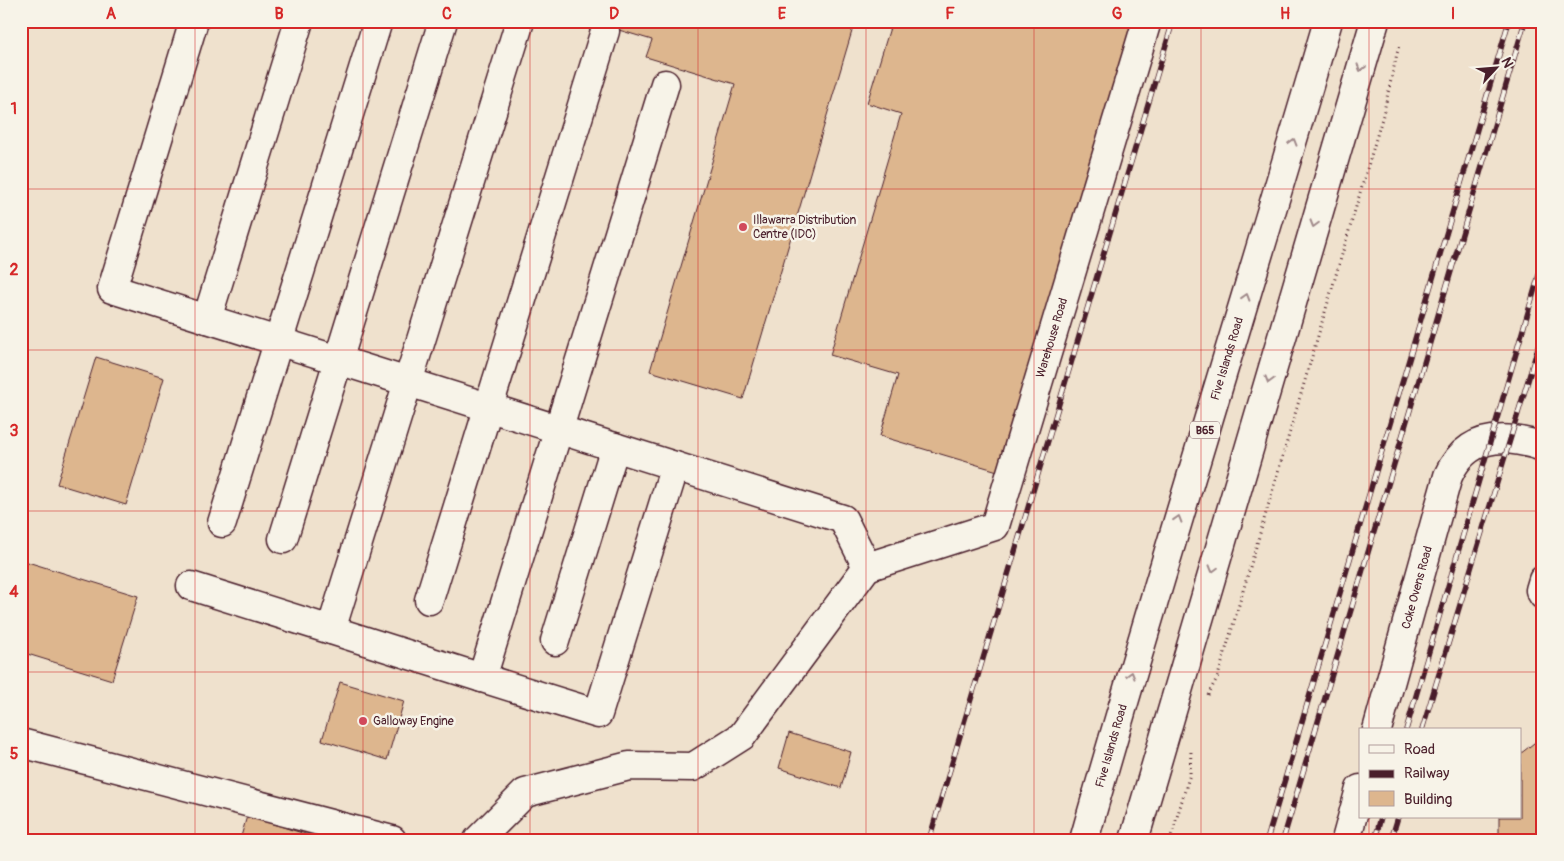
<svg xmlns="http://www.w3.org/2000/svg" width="1564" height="861" viewBox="0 0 1564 861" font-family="Pangolin,sans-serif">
<rect width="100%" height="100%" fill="#efe1cd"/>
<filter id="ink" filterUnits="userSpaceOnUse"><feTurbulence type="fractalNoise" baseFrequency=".02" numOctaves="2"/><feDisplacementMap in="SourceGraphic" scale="10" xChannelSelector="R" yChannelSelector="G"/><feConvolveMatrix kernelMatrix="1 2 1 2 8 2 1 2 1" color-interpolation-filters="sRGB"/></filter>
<g filter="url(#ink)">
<g fill="#ddb68e" stroke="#4a1f2b">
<polygon points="589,21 855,21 743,399 650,371 735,84 646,57 652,40"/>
<polygon points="892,21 1136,21 1001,472 880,436 898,375 830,355 901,114 867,103"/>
<polygon points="96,357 164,378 126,505 57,484"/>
<polygon points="21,560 138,596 112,680 21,652"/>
<polygon points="340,682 404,701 387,760 322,740"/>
<polygon points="789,733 851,752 841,788 779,768"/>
<polygon points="1543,736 1543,840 1502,840 1499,835 1499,817 1520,817 1520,754"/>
<polygon points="247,816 325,840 240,840"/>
</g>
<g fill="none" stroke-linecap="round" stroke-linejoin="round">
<g stroke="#4a1f2b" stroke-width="31">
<g id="minor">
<polyline points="207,319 299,21"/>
<polyline points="222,523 378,21"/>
<polyline points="283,539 443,21"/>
<path id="s1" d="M867,567L995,526L1147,21"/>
<polyline points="1543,580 1540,590 1543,595"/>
<polyline points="191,586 331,630 408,382 112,289 194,21"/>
<polyline points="429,600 605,31"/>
<polyline points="331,630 482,678 665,84"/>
<polyline points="555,641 615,447"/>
<polyline points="482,678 598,714 675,466"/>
<path id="s2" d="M1377,730L1448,476C1467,434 1504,434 1543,447"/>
<polyline points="21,743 392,840"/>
<polyline points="478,840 525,793 629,766 693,767 742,736 867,567 843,519 408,382 520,21"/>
<polyline points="1346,840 1360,789"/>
</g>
</g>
<g stroke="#4a1f2b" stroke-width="31">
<g id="major">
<path id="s3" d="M1084,840C1162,566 1248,294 1328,21"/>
<polyline points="1134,840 1375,21"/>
</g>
</g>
<g stroke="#4a1f2b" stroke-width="3" stroke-dasharray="1 4" stroke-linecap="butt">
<polyline points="1208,695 1218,676 1383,115 1399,45"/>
<polyline points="1170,840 1190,774 1191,751"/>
</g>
<use href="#minor" stroke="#f7f3e8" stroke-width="28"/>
<use href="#major" stroke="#f7f3e8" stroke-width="28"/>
<g stroke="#4a1f2b" stroke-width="5.5">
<g id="rail">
<polyline points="1406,730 1543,261"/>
<polyline points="1422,730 1543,331"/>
<polyline points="929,840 1173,21"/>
<polyline points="1267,840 1509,21"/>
<polyline points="1283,840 1525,21"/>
<polyline points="1375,840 1381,817"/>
<polyline points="1391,840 1398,817"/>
</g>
</g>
<use href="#rail" stroke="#f7f3e8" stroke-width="4" stroke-dasharray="11" stroke-linecap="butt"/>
</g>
<defs><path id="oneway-chevron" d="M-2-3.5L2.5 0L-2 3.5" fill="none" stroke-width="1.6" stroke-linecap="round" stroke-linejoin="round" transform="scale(1.25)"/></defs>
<g stroke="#a0898a">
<use href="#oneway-chevron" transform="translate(1361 68) rotate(106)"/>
<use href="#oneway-chevron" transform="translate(1293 142) rotate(-74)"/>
<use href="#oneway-chevron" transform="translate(1314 224) rotate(106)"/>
<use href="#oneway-chevron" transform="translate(1246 297) rotate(-73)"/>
<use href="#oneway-chevron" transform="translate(1269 380) rotate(106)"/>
<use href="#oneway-chevron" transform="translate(1178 519) rotate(-73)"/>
<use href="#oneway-chevron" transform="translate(1213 569) rotate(106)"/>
<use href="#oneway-chevron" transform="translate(1131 675) rotate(-74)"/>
</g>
</g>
<path fill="none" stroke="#d62828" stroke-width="1" stroke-opacity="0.55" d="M195,21V840M363,21V840M530,21V840M698,21V840M866,21V840M1034,21V840M1201,21V840M1369,21V730M21,189H1543M21,350H1543M21,511H1543M21,672H1543M1369,817V840"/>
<g fill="#d1495b" stroke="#f7f3e8" stroke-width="2">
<circle cx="743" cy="227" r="5"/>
<circle cx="363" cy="721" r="5"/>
</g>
<g text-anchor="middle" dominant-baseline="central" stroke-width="5" stroke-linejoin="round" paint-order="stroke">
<rect fill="#f7f3e8" stroke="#7e5f64" stroke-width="1" x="1190" y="421.5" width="30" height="17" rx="4"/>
<g font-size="11" font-weight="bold" fill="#4a1f2b">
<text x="1205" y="430">B65</text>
</g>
<g font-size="12" fill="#4a1f2b" stroke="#f7f3e8" text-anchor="start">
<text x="753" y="220">Illawarra Distribution<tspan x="753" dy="14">Centre (IDC)</tspan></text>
<text x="373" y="721">Galloway Engine</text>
</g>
<g font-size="12" fill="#4a1f2b" stroke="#f7f3e8">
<text stroke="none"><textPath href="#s1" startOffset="331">Warehouse Road</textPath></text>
<text stroke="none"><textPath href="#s3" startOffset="502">Five Islands Road</textPath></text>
<text stroke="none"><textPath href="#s2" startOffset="148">Coke Ovens Road</textPath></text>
<text stroke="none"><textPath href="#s3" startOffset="98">Five Islands Road</textPath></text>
</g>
</g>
<rect width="1564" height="861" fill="none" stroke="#f7f3e8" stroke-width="55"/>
<rect x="1359" y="728" width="162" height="90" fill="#f7f3e8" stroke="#b29e9c"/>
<rect x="1369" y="745" width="25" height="8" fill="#f7f3e8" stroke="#b29e9c"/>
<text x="1404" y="754" font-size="15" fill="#4a1f2b">Road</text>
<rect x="1369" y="770" width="25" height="8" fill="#4a1f2b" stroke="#b29e9c"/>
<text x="1404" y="778" font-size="15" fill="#4a1f2b">Railway</text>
<rect x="1369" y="791" width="25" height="15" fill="#ddb68e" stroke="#b29e9c"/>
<text x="1404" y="804" font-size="15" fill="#4a1f2b">Building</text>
<g transform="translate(1496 68) rotate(64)" stroke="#f7f3e8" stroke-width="4" paint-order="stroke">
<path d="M0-4L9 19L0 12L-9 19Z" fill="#4a1f2b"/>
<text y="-8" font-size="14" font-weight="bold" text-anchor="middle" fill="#4a1f2b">N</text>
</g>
<rect x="28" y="28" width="1508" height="806" fill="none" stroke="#d62828" stroke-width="2"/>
<g font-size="16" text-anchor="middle" font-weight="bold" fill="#d62828">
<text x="111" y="19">A</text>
<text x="279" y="19">B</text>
<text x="447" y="19">C</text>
<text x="614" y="19">D</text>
<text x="782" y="19">E</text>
<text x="950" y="19">F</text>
<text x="1117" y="19">G</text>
<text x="1285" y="19">H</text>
<text x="1453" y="19">I</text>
<text x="14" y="114">1</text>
<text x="14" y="275">2</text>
<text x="14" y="436">3</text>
<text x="14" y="597">4</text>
<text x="14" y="759">5</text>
</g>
</svg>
